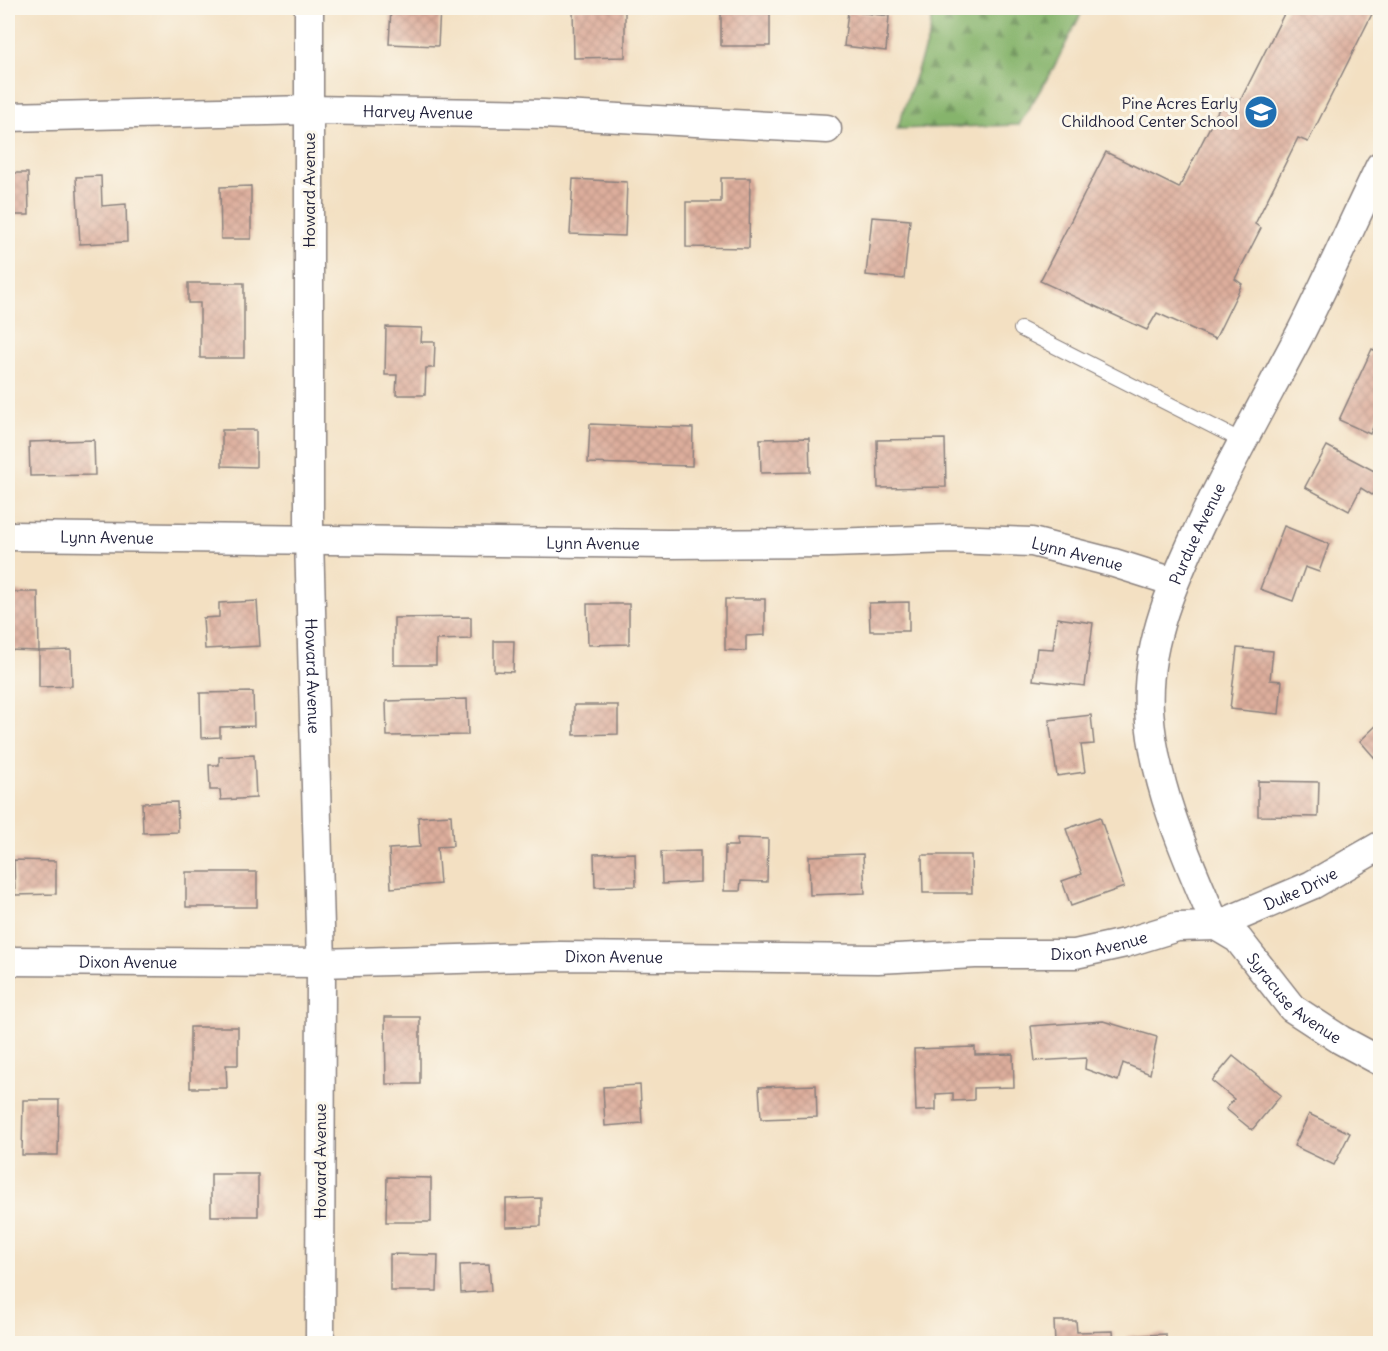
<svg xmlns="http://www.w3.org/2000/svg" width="1388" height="1351" viewBox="0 0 1388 1351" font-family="Delius,sans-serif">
<defs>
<pattern id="forest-firs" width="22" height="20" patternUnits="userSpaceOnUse" patternTransform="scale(1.5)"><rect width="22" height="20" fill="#86b46c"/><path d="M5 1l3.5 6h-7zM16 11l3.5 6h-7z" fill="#6d925a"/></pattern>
<pattern id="building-cross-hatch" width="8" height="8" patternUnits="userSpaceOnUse" patternTransform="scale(1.5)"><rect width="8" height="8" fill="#ddae9c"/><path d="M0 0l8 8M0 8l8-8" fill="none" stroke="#bd9587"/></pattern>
</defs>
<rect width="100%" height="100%" fill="#fbf7ec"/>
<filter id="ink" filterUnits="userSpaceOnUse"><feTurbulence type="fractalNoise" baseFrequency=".0167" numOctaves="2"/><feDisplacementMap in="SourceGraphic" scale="12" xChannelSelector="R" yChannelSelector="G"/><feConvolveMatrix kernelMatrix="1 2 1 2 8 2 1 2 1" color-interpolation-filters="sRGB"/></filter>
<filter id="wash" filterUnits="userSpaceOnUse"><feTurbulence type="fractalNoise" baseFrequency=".008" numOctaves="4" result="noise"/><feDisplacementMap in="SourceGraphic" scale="24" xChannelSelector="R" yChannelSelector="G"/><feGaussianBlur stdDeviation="1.35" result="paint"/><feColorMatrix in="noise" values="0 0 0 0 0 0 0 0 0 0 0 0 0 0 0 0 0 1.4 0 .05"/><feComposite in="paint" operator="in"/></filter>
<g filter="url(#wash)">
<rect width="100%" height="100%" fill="#f3e0c2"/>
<polygon fill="url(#forest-firs)" stroke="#546b54" stroke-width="1.5" points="932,8 1084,8 1053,69 1019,125 897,129 930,33"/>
<g id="blocks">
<g fill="url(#building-cross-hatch)">
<polygon points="391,8 440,8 438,46 389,44"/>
<polygon points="573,8 625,8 625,57 574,58"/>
<rect x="721" y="8" width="49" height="38"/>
<polygon points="1287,8 1375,8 1308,142 1298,138 1255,224 1261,228 1235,279 1242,284 1215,339 1157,313 1147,330 1040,281 1106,152 1179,188 1225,97 1240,101"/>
<polygon points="848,11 889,16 886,51 844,46"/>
<polygon points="8,173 28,173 29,215 8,215"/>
<polygon points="101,176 102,206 126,204 127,242 80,244 76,177"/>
<polygon points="721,178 750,178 749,248 686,247 686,202 721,202"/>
<polygon points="573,179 627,182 625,236 570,234"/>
<polygon points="251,186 251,239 221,239 220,187"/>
<polygon points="872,217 910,220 904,279 866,275"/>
<polygon points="188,283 244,283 244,358 200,358 200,303 188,303"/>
<polygon points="386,327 422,328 421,342 435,342 434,368 426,368 425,395 396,395 397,375 385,375"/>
<polygon points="1372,349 1380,353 1380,411 1370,434 1339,420"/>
<polygon points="590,424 693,428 692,466 588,463"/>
<polygon points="222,430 256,430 256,467 222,466"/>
<polygon points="809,438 810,472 761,473 760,439"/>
<polygon points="945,439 946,487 878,488 877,440"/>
<polygon points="94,440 95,475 30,476 29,442"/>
<polygon points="1327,446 1380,474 1380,480 1372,495 1361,488 1349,511 1305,487"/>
<polygon points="1284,526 1329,544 1319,572 1305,567 1293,601 1260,589"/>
<polygon points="13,592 38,592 39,651 8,650 8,605 13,605"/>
<polygon points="725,599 765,599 765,635 746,636 746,651 725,650"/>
<polygon points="257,601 260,646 205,649 203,618 219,617 219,603"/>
<polygon points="909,602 909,631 870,631 869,603"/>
<polygon points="587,604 629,604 629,644 588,645"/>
<polygon points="471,617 471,639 436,640 436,665 394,665 394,618"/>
<polygon points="1057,618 1093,623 1085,686 1033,680 1037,648 1053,649"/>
<polygon points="494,641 514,641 513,672 494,671"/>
<polygon points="1237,648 1273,651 1270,680 1282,681 1279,714 1230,709"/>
<polygon points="71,650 72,686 39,687 39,651"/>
<polygon points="253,692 254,726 220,727 220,737 201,738 200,693"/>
<polygon points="467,699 468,735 387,736 386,701"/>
<polygon points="574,705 618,705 618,734 574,735"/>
<polygon points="1091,715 1094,744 1081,745 1085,772 1057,776 1049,720"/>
<polygon points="1380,722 1380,764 1360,741"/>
<polygon points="254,755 256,798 221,800 220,790 210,790 209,765 219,765 219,757"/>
<polygon points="1258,781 1319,782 1318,817 1258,816"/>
<polygon points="177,802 178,832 143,833 142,803"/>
<polygon points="451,815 453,846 437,847 440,884 391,888 389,849 420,847 418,817"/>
<polygon points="1100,817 1124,887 1071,906 1062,881 1082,874 1066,829"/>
<polygon points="737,838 768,839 767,882 741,881 740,891 724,891 725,846 737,846"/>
<polygon points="700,851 700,882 662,884 661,852"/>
<polygon points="635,853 636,886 595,887 594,854"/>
<polygon points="863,854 865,893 810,895 809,856"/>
<polygon points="922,855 971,855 972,893 923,893"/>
<polygon points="14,860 56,861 56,894 15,895"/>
<rect x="186" y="872" width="71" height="35"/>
<polygon points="385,1017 420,1017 420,1084 386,1084"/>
<polygon points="1103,1021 1157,1037 1150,1074 1123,1063 1118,1081 1085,1069 1086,1058 1035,1061 1031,1026"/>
<polygon points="190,1027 238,1027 238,1065 226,1065 227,1088 190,1088"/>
<polygon points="975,1047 975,1055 1013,1054 1014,1087 974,1088 974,1100 953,1101 953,1093 936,1094 936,1110 916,1111 914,1049"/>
<polygon points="1233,1056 1281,1095 1252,1130 1226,1109 1234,1099 1212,1081"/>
<polygon points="640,1085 642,1123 605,1126 603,1087"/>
<polygon points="816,1085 817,1117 761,1119 759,1087"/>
<polygon points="23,1100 59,1100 58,1155 22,1155"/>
<polygon points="1309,1114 1350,1133 1334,1165 1294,1146"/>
<rect x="211" y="1174" width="47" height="42"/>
<polygon points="387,1177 431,1178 431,1222 386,1222"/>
<polygon points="541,1198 541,1226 506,1227 506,1199"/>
<polygon points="390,1254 438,1255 437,1291 390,1291"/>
<polygon points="489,1264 491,1291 461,1293 460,1265"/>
<polygon points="1054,1321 1076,1321 1077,1332 1113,1331 1114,1344 1055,1344"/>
<polygon points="1166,1334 1166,1344 1127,1344 1127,1336"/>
</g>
</g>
</g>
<g filter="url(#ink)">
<use href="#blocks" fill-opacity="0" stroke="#8a817e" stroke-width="1.5"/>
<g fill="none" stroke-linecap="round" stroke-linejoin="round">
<g stroke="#8a817e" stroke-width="16">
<polyline id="lane" points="1021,329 1242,441"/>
</g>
<g stroke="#8a817e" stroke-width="31">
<g id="street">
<path id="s1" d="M309,8V539L321,963L320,1344"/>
<path id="s2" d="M8,117L308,110L544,114L827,129"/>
<path id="s3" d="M8,536L668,544L830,543L952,539L1032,542L1114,563L1174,582"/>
<path id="s4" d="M1216,926C1186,856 1154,786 1149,710C1145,643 1175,578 1203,519C1234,455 1269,393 1302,330C1329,276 1354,220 1380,166"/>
<path id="s5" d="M1216,926L1238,939L1292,1008L1341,1040L1380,1061"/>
<path id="s6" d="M8,961L321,963L560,956L878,959L975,954H1075L1125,943L1177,927L1216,926L1312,885L1380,846"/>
</g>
</g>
<use href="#lane" stroke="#fff" stroke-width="14"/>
<use href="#street" stroke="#fff" stroke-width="28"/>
</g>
</g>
<defs>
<g id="school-disc" transform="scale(1.725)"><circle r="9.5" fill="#1f6fb2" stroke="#fbf7ec"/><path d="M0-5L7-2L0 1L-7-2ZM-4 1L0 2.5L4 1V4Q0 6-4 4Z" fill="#fff"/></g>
</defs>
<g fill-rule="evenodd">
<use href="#school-disc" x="1261" y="112"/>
</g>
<g text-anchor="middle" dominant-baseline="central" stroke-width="6" stroke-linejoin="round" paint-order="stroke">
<g font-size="16" fill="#22223b" stroke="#fbf7ec" text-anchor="end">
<text x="1238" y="103">Pine Acres Early<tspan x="1238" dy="18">Childhood Center School</tspan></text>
</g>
<g font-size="16" fill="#22223b" stroke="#fbf7ec">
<text stroke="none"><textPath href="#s2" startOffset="410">Harvey Avenue</textPath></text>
<text transform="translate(309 190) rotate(-90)">Howard Avenue</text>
<text stroke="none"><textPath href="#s4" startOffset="412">Purdue Avenue</textPath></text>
<text stroke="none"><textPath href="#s3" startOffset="99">Lynn Avenue</textPath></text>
<text stroke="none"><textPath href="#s3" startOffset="585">Lynn Avenue</textPath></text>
<text stroke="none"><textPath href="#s3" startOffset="1071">Lynn Avenue</textPath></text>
<text stroke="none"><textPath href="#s1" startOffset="668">Howard Avenue</textPath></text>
<text stroke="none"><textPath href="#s6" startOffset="1304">Duke Drive</textPath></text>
<text stroke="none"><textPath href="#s6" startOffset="1092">Dixon Avenue</textPath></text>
<text stroke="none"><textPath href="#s6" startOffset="606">Dixon Avenue</textPath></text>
<text stroke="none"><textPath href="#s6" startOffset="120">Dixon Avenue</textPath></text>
<text stroke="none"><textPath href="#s5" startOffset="108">Syracuse Avenue</textPath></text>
<text transform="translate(320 1161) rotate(-90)">Howard Avenue</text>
</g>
</g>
<rect width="1388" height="1351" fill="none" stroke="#fbf7ec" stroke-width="30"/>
</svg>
